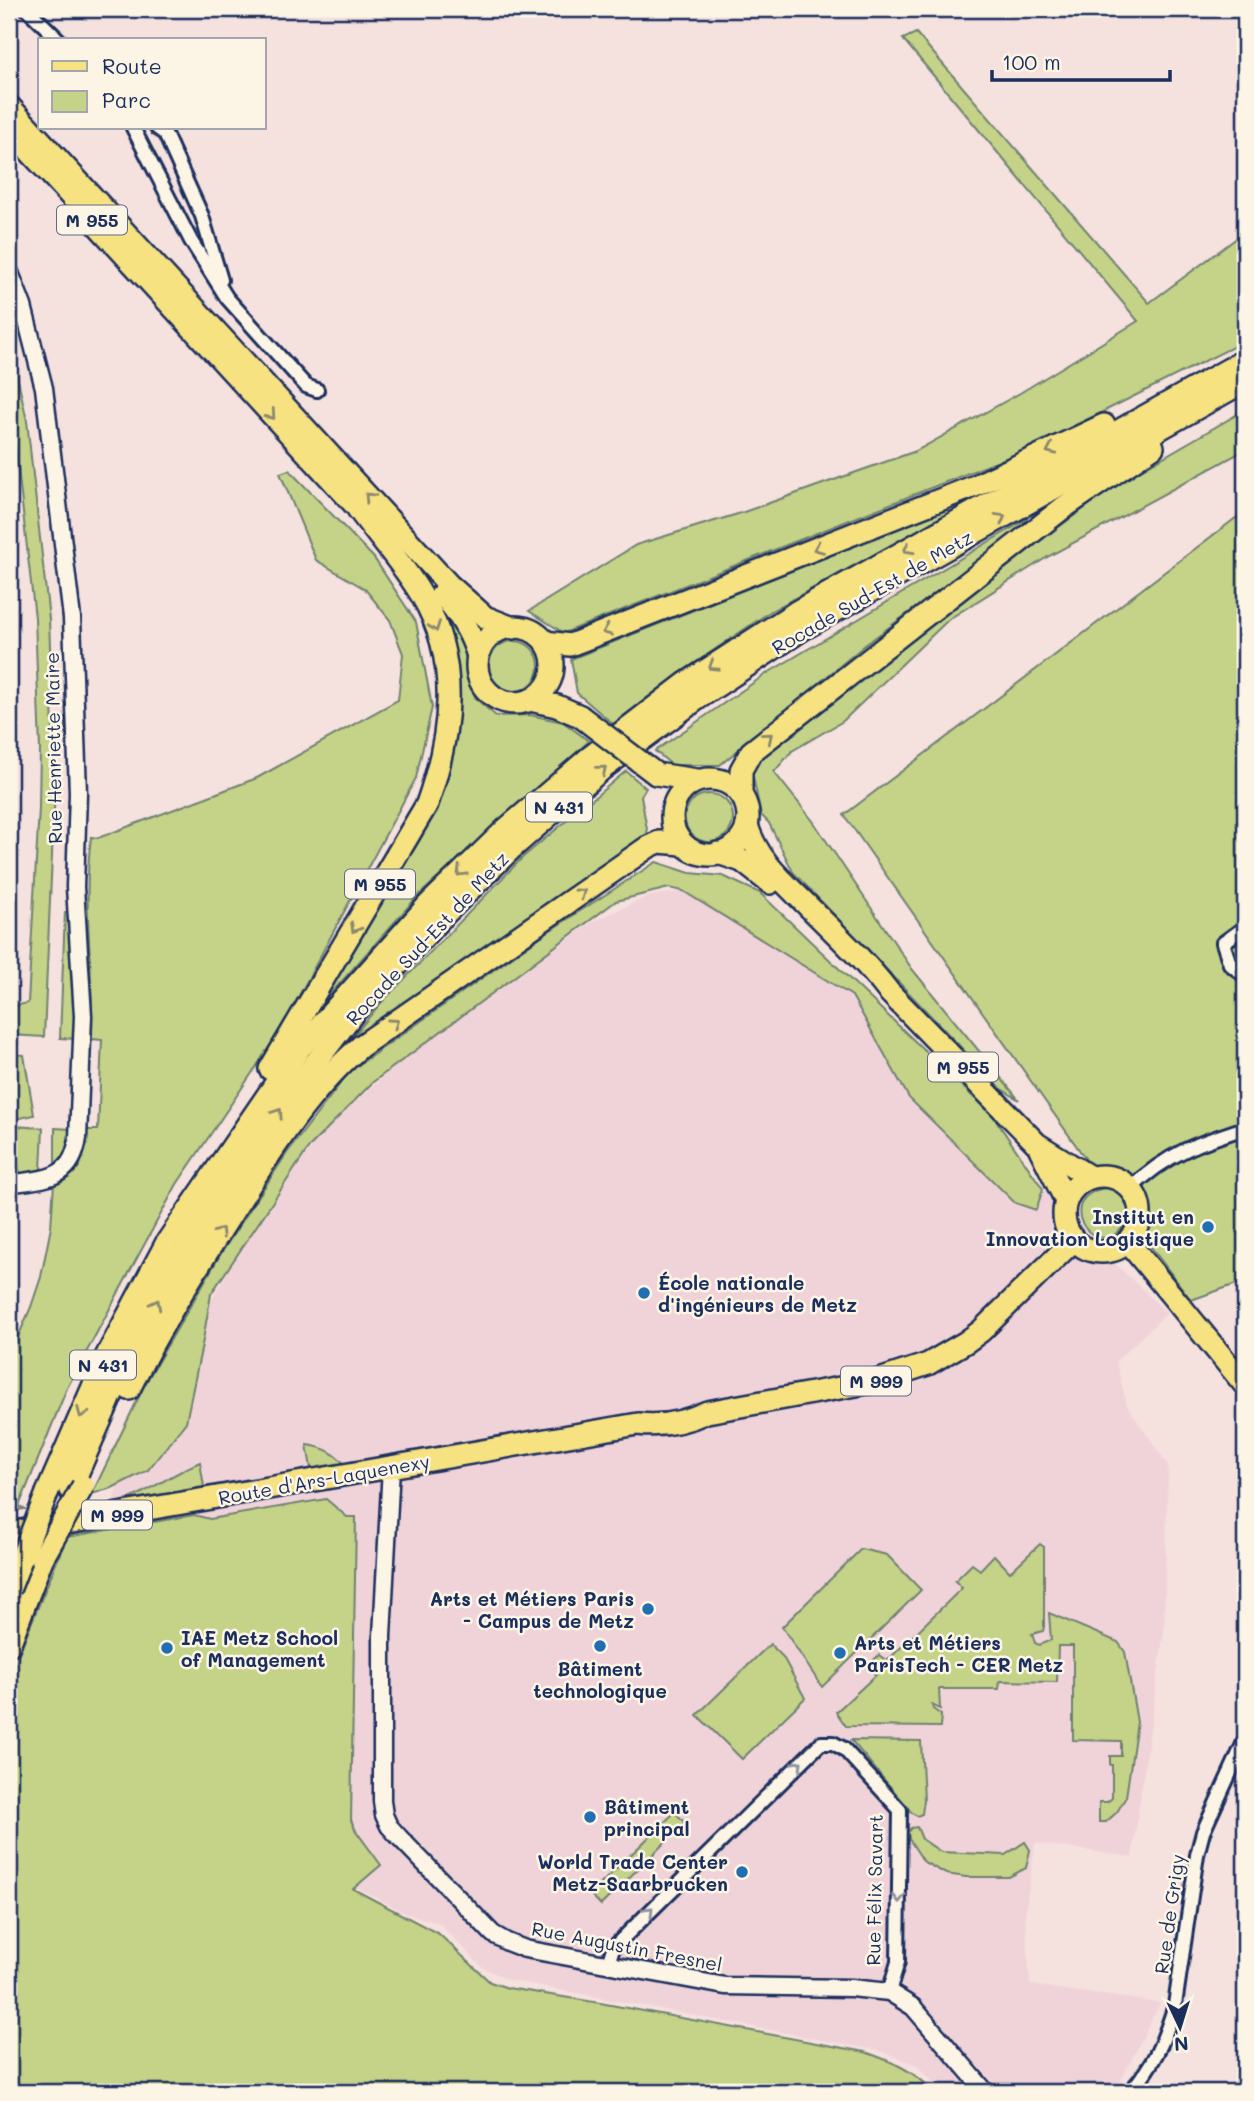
<svg xmlns="http://www.w3.org/2000/svg" width="1254" height="2101" viewBox="0 0 1254 2101" font-family="Mali,sans-serif">
<rect width="100%" height="100%" fill="#f5e1de"/>
<filter id="ink" filterUnits="userSpaceOnUse"><feTurbulence type="fractalNoise" baseFrequency=".0143" numOctaves="2"/><feDisplacementMap in="SourceGraphic" scale="14" xChannelSelector="R" yChannelSelector="G"/><feConvolveMatrix kernelMatrix="1 2 1 2 8 2 1 2 1" color-interpolation-filters="sRGB"/></filter>
<g filter="url(#ink)">
<polygon fill="#f0d3d9" points="683,891 879,1006 1082,1232 1167,1313 1116,1361 1127,1406 1168,1465 1164,1630 1132,1857 1035,1843 1025,1915 1030,1985 1160,2003 1115,2092 944,2092 915,2064 880,2051 508,1980 482,1967 439,1923 404,1913 33,1708 98,1562 118,1483 188,1339 292,1164 367,1091 444,1022 594,921 649,896"/>
<g fill="#c4d387" stroke="#708172" stroke-width="2">
<polygon points="916,33 1149,303 1245,232 1245,341 1024,451 564,633 529,611 636,545 741,513 916,451 1020,393 1138,321 903,39"/>
<polygon points="9,338 27,421 49,619 55,786 44,1037 10,1035 9,1007 28,1003 39,808 40,749 35,618 16,451 9,409"/>
<polygon points="1245,410 1245,450 1049,556 949,619 843,721 792,751 774,772 813,821 912,969 1019,1100 1000,1088 793,872 769,823 761,815 751,767 987,579 1122,481"/>
<path d="M289,470L374,558L416,622L432,707L416,778L279,1033L177,1184L67,1388L19,1506L25,1509L9,1511V1358L31,1307L41,1277L51,1227L54,1183C85,1173 83,1159 85,1130H98L102,1040L92,1039C94,972 82,905 91,837L98,838L257,778L398,700L403,654L390,620L365,589L316,560L280,473Z"/>
<polygon points="975,494 977,498 771,611 676,676 613,724 577,693 571,659 894,530"/>
<path d="M1245,511V1281L1191,1300L1129,1218C1099,1273 1048,1197 1106,1188L844,815Z"/>
<polygon points="1027,519 1030,523 865,645 720,765 672,765 655,751 766,674"/>
<polygon points="433,597 466,644 467,678 476,699 496,716 530,715 563,722 589,741 417,897 325,1000 321,999 420,839 438,798 451,751"/>
<circle cx="514" cy="666" r="25"/>
<polygon points="626,771 646,788 641,796 648,835 330,1064 379,1005 523,857"/>
<circle cx="709" cy="818" r="24"/>
<polygon points="656,862 690,873 723,876 760,893 993,1116 1043,1189 1036,1210 1015,1203 909,1098 852,996 683,891 669,888 616,901 373,1082 310,1146 211,1294 203,1340 186,1422 148,1470 112,1488 92,1494 146,1382 220,1255 287,1153 350,1071 546,933"/>
<polygon points="65,912 69,912 76,995 76,1039 60,1038"/>
<polygon points="9,1054 24,1055 34,1115 11,1120"/>
<polygon points="13,1126 43,1128 41,1170 20,1176"/>
<path d="M55,1128L71,1129C68,1143 68,1156 55,1163Z"/>
<path d="M307,1445C324,1447 338,1454 347,1468L312,1474Z"/>
<path d="M200,1462L205,1493L111,1506C144,1496 169,1475 200,1462Z"/>
<path d="M326,1499L347,1517H356L351,1820L356,1831L381,1865L353,1889L439,1934L490,1982L508,1988L600,2003L865,2052C891,2061 915,2071 934,2092H9V1677L67,1537L194,1515L210,1519Z"/>
<polygon points="1040,1544 1044,1547 1044,1627 1043,1631 1032,1634 1035,1643 1039,1645 1051,1640 1049,1613 1118,1642 1125,1652 1137,1722 1126,1797 1117,1812 1106,1822 1099,1822 1099,1802 1107,1802 1112,1798 1112,1765 1110,1765 1110,1756 1121,1756 1121,1741 1073,1740 1073,1646 1058,1646 1057,1682 1000,1681 999,1689 939,1689 940,1709 932,1705 933,1709 941,1715 940,1727 846,1726 836,1712 876,1675 866,1667 879,1655 887,1661 962,1588 955,1581 972,1564 980,1570 994,1555 1010,1572"/>
<polygon points="861,1549 887,1555 921,1590 822,1687 782,1627"/>
<polygon points="770,1644 783,1657 805,1698 742,1759 697,1715"/>
<polygon points="851,1740 921,1741 924,1800 922,1814 917,1816 912,1813"/>
<polygon points="675,1812 685,1823 601,1905 590,1894"/>
<polygon points="917,1827 922,1839 941,1852 1005,1855 1025,1842 1030,1850 1026,1868 1009,1877 966,1877 946,1874 924,1862 909,1839 908,1832 911,1828"/>
</g>
<g fill="none" stroke-linecap="round" stroke-linejoin="round">
<g stroke="#1b2f5e" stroke-width="18">
<g id="minor">
<polyline points="27,9 59,40"/>
<polyline points="133,128 191,241 227,298 306,386 317,390"/>
<polyline points="157,128 165,134 202,216 221,280"/>
<polyline points="1245,927 1223,943 1230,964 1245,976"/>
<path d="M1131,1188C1168,1153 1198,1143 1245,1128"/>
<polyline points="608,1964 613,1948 821,1743 833,1743 844,1749 900,1810 898,1962 889,1992"/>
<path d="M1130,2092C1155,2063 1164,2041 1175,2005L1197,1855L1203,1832L1245,1740"/>
</g>
</g>
<g stroke="#1b2f5e" stroke-width="21">
<g id="tertiary">
<path d="M9,270L23,306L44,388L72,618L78,793L75,887L83,1016L78,1138C72,1181 45,1178 9,1184"/>
<polyline points="391,1467 382,1636 382,1801 384,1815 389,1826 400,1838 493,1934 507,1942 525,1949 725,1986 851,1988 889,1992 913,2007 986,2092"/>
</g>
</g>
<g stroke="#1b2f5e" stroke-width="26">
<g id="primary">
<circle cx="515" cy="665" r="38"/>
<polyline points="530,700 557,706 580,716"/>
<polyline points="656,774 697,780"/>
<circle cx="710" cy="817" r="38"/>
<path d="M747,825C757,860 784,882 809,907C836,934 864,960 888,991L1037,1144L1090,1177"/>
<polyline points="718,853 742,861 770,883"/>
<polyline points="1040,1149 1066,1201"/>
<circle cx="1102" cy="1214" r="38"/>
<polyline points="1128,1242 1245,1385"/>
<path d="M9,1533L638,1424C662,1427 685,1422 707,1412L873,1382L928,1364L966,1342L981,1331L1074,1240"/>
</g>
</g>
<g stroke="#1b2f5e" stroke-width="26">
<g id="trunk">
<polyline points="9,106 449,585 485,617 513,628"/>
<polyline points="9,129 368,519"/>
<path d="M442,594C459,613 471,632 478,656"/>
<polyline points="545,642 570,645 583,640 975,486 1104,425"/>
<polyline points="741,795 741,770 751,752 1063,508 1153,447"/>
<path d="M270,1069L427,804C451,735 461,662 422,596C404,565 379,538 358,509"/>
<path d="M129,1389C158,1330 193,1274 228,1219C267,1158 306,1093 361,1046L648,847L659,842L683,844"/>
<polyline points="70,1490 126,1362 177,1264 284,1104 355,1011 442,917 512,848 602,769 697,699 803,629 1245,381"/>
<polyline points="47,1493 106,1357 167,1242 300,1048 429,904 505,830 590,757 685,684 796,612 1245,360"/>
<polyline points="9,1645 42,1559"/>
</g>
</g>
<use href="#minor" stroke="#fcf5e5" stroke-width="12"/>
<use href="#tertiary" stroke="#fcf5e5" stroke-width="16"/>
<use href="#primary" stroke="#f7e281" stroke-width="21"/>
<use href="#trunk" stroke="#f7e281" stroke-width="21"/>
<g stroke="#1b2f5e" stroke-width="26" stroke-linecap="butt">
<polyline id="primary-bridge" points="580,716 656,774"/>
</g>
<g stroke="#1b2f5e" stroke-width="26" stroke-linecap="butt">
<g id="trunk-bridge">
<polyline points="42,1559 83,1486"/>
<polyline points="9,1590 47,1493"/>
</g>
</g>
<use href="#primary-bridge" stroke="#f7e281" stroke-width="21"/>
<use href="#trunk-bridge" stroke="#f7e281" stroke-width="21"/>
</g>
<defs><path id="oneway-chevron" d="M-2-3.5L2.5 0L-2 3.5" fill="none" stroke-width="1.6" stroke-linecap="round" stroke-linejoin="round" transform="scale(1.75)"/></defs>
<g stroke="#898870">
<use href="#oneway-chevron" transform="translate(271 415) rotate(48)"/>
<use href="#oneway-chevron" transform="translate(1051 450) rotate(155)"/>
<use href="#oneway-chevron" transform="translate(369 497) rotate(-133)"/>
<use href="#oneway-chevron" transform="translate(1001 518) rotate(-29)"/>
<use href="#oneway-chevron" transform="translate(818 548) rotate(158)"/>
<use href="#oneway-chevron" transform="translate(908 549) rotate(151)"/>
<use href="#oneway-chevron" transform="translate(435 627) rotate(70)"/>
<use href="#oneway-chevron" transform="translate(607 631) rotate(158)"/>
<use href="#oneway-chevron" transform="translate(713 666) rotate(147)"/>
<use href="#oneway-chevron" transform="translate(768 737) rotate(-40)"/>
<use href="#oneway-chevron" transform="translate(602 770) rotate(-39)"/>
<use href="#oneway-chevron" transform="translate(461 872) rotate(136)"/>
<use href="#oneway-chevron" transform="translate(581 893) rotate(-35)"/>
<use href="#oneway-chevron" transform="translate(355 928) rotate(121)"/>
<use href="#oneway-chevron" transform="translate(394 1023) rotate(-35)"/>
<use href="#oneway-chevron" transform="translate(278 1113) rotate(-56)"/>
<use href="#oneway-chevron" transform="translate(220 1232) rotate(-58)"/>
<use href="#oneway-chevron" transform="translate(156 1304) rotate(-62)"/>
<use href="#oneway-chevron" transform="translate(82 1413) rotate(113)"/>
</g>
<g stroke="#8c92a2">
<use href="#oneway-chevron" transform="translate(798 1765) rotate(-44)"/>
<use href="#oneway-chevron" transform="translate(899 1898) rotate(91)"/>
<use href="#oneway-chevron" transform="translate(649 1911) rotate(-46)"/>
</g>
</g>
<g fill="#1f6fb2" stroke="#fcf5e5" stroke-width="2.5">
<circle cx="1208" cy="1227" r="7"/>
<circle cx="644" cy="1293" r="7"/>
<circle cx="648" cy="1609" r="7"/>
<circle cx="600" cy="1646" r="7"/>
<circle cx="167" cy="1648" r="7"/>
<circle cx="840" cy="1653" r="7"/>
<circle cx="590" cy="1817" r="7"/>
<circle cx="742" cy="1872" r="7"/>
</g>
<g text-anchor="middle" dominant-baseline="central" stroke-width="5" stroke-linejoin="round" paint-order="stroke">
<g fill="#fcf5e5" stroke="#5e6a86" stroke-width="2">
<rect x="57" y="205.5" width="70" height="29" rx="5"/>
<rect x="526" y="792.5" width="66" height="29" rx="5"/>
<rect x="345" y="869.5" width="70" height="29" rx="5"/>
<rect x="928" y="1052.5" width="70" height="29" rx="5"/>
<rect x="70" y="1350.5" width="66" height="29" rx="5"/>
<rect x="841" y="1366.5" width="70" height="29" rx="5"/>
<rect x="82" y="1500.5" width="70" height="29" rx="5"/>
</g>
<g font-size="18" font-weight="bold" fill="#1b2f5e">
<text x="92" y="220">M 955</text>
<text x="559" y="807">N 431</text>
<text x="380" y="884">M 955</text>
<text x="963" y="1067">M 955</text>
<text x="103" y="1365">N 431</text>
<text x="876" y="1381">M 999</text>
<text x="117" y="1515">M 999</text>
</g>
<g font-size="19" fill="#1b2f5e" stroke="#fcf5e5">
<text transform="translate(872 592) rotate(-30)">Rocade Sud-Est de Metz</text>
<text transform="translate(53 748) rotate(-91)">Rue Henriette Maire</text>
<text transform="translate(427 938) rotate(-47)">Rocade Sud-Est de Metz</text>
<text transform="translate(324 1479) rotate(-10)">Route d'Ars-Laquenexy</text>
<text transform="translate(874 1890) rotate(-89)">Rue Félix Savart</text>
<text transform="translate(1169 1914) rotate(-82)">Rue de Grigy</text>
<text transform="translate(627 1946) rotate(11)">Rue Augustin Fresnel</text>
</g>
<g font-size="19" font-weight="bold" fill="#1b2f5e" stroke="#fcf5e5" text-anchor="start">
<text x="1194" y="1216" text-anchor="end">Institut en<tspan x="1194" dy="22">Innovation Logistique</tspan></text>
<text x="658" y="1282">École nationale<tspan x="658" dy="22">d'ingénieurs de Metz</tspan></text>
<text x="634" y="1598" text-anchor="end">Arts et Métiers Paris<tspan x="634" dy="22">- Campus de Metz</tspan></text>
<text x="181" y="1637">IAE Metz School<tspan x="181" dy="22">of Management</tspan></text>
<text x="854" y="1642">Arts et Métiers<tspan x="854" dy="22">ParisTech - CER Metz</tspan></text>
<text x="600" y="1668" text-anchor="middle">Bâtiment<tspan x="600" dy="22">technologique</tspan></text>
<text x="604" y="1806">Bâtiment<tspan x="604" dy="22">principal</tspan></text>
<text x="728" y="1861" text-anchor="end">World Trade Center<tspan x="728" dy="22">Metz-Saarbrucken</tspan></text>
</g>
</g>
<rect width="1254" height="2101" fill="none" stroke="#fcf5e5" stroke-width="35"/>
<rect x="18" y="18" width="1219" height="2066" fill="none" stroke="#1b2f5e" stroke-width="2.5" filter="url(#ink)"/>
<rect x="38" y="38" width="228" height="91" fill="#fcf5e5" stroke="#a2a6af" stroke-width="2"/>
<rect x="52" y="61" width="35" height="10" fill="#f7e281" stroke="#a2a6af" stroke-width="2"/>
<text x="102" y="74" font-size="21" fill="#1b2f5e">Route</text>
<rect x="52" y="91" width="35" height="21" fill="#c4d387" stroke="#a2a6af" stroke-width="2"/>
<text x="102" y="108" font-size="21" fill="#1b2f5e">Parc</text>
<g transform="translate(1180 2027) rotate(176)" stroke="#fcf5e5" stroke-width="5" paint-order="stroke">
<path d="M0-5L12 26L0 18L-12 26Z" fill="#1b2f5e"/>
<text y="-10" font-size="19" font-weight="bold" text-anchor="middle" fill="#1b2f5e">N</text>
</g>
<path d="M992 70v10h178v-10" fill="none" stroke="#1b2f5e" stroke-width="3.5"/>
<text x="1002" y="70" font-size="21" fill="#1b2f5e" stroke="#fcf5e5" stroke-width="5" paint-order="stroke">100 m</text>
</svg>
